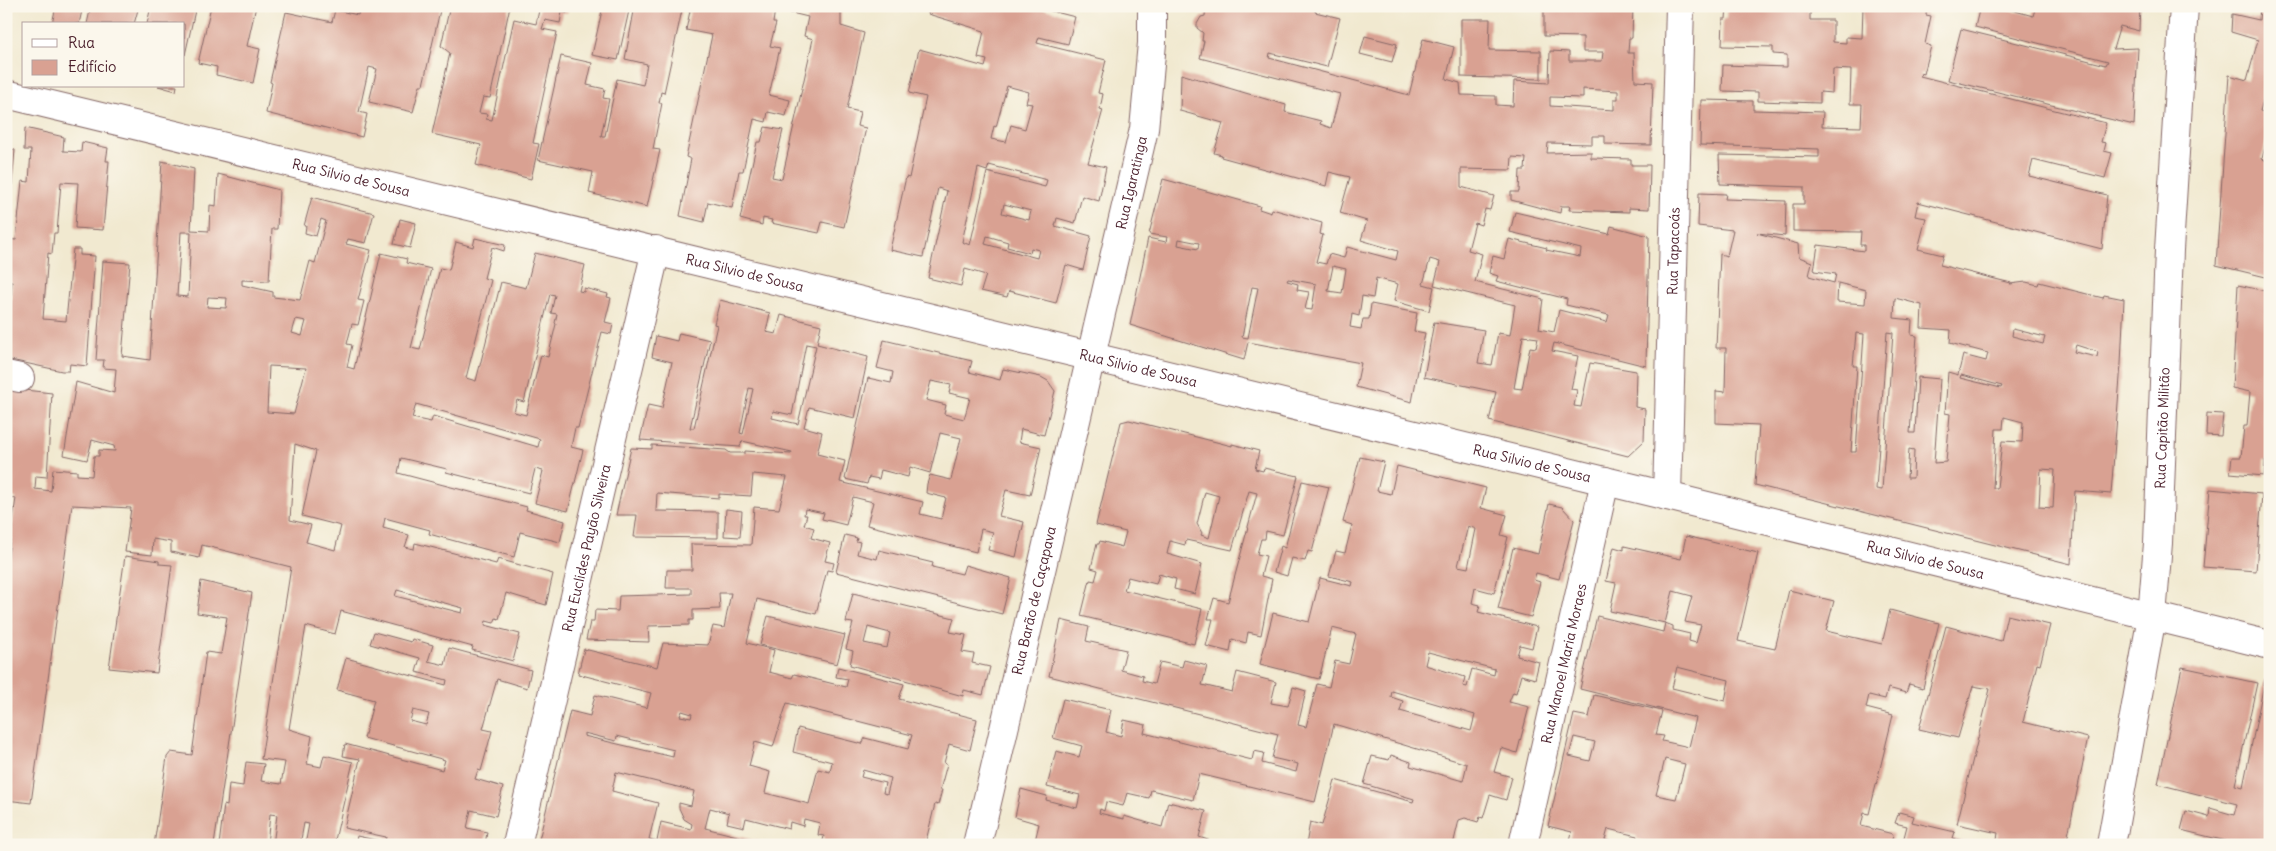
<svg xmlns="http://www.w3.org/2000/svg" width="2276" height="851" viewBox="0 0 2276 851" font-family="Delius,sans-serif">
<rect width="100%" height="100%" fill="#fbf7ec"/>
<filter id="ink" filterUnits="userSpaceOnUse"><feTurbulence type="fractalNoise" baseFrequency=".02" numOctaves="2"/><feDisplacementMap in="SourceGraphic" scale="10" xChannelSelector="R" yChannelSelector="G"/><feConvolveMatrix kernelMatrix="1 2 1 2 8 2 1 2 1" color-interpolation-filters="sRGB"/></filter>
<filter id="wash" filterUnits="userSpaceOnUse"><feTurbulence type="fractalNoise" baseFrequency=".0096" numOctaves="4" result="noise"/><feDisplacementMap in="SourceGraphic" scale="20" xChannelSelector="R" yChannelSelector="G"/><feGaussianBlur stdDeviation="1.12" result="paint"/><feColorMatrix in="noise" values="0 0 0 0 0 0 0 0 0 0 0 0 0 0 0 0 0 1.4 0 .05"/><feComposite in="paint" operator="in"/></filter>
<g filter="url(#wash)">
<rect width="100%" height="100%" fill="#f1e9d0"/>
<g id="blocks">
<g fill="#d9a192" fill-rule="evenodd">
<polygon points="56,6 83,6 79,24 52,24"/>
<polygon points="91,6 139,6 134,24 87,24"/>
<polygon points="151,6 196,6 185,55 184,24 147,24"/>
<polygon points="211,6 256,6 247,46 260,49 253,83 216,75 217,67 198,63"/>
<polygon points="346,6 441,6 423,85 420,85 413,112 369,102 377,69 369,67 359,112 367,114 362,137 266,113 272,83 270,82 286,12 332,22 335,10 358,15 359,10"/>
<polygon points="450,6 510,6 490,98 483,97 479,113 487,114 486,119 492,120 514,19 536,24 540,6 569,6 567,13 562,12 560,23 545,20 542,29 557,32 533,143 539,144 531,179 476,165 481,145 432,134 450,53 441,46"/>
<polygon points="603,6 630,6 618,60 592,55"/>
<polygon points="635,6 841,6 841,26 864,33 847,109 860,112 857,126 866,128 844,227 822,222 819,233 771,223 772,220 763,218 762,225 740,219 757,142 761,142 765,127 783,130 772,177 782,179 813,39 804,36 808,17 775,9 773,23 776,23 770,46 780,48 769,95 790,100 786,116 768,112 766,122 754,119 743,171 739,171 732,208 708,202 704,222 680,216 691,159 686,157 712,35 686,30 690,11 682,10 664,93 661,92 659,103 662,103 653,149 660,150 647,207 589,193 593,172 538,160 561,56 592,63 587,85 605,89 603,98 609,99 601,136 605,136 617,79 643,85 647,64 625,59"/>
<path d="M930,6H1032L1075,17L1068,44L1039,37L1037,43L1106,60L1098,93L1103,94L1100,109L1103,110L1088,163L1106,167L1099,201L1082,196L1075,223L1057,218L1055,226L1091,236L1083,270L1066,265L1056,303L1009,291L1007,297L981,291L986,275L965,269L961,286L928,278L947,191L938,188L923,257L890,250L906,177L909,178L926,97L909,93L919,49L985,67L987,60L978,58L984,31L928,14ZM1007,86L1029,92L1026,103L1032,104L1025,129L1011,125L1006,142L991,139L994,126L996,127ZM989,165L1047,180L1045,187L987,172L970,245L962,242L978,168L987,171ZM1004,204L1031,211L1029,220L1002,213ZM987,236L1008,242L1007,247L1030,253L1031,248L1039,250L1037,258L985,244Z"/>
<path d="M1206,6H1316L1315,12L1340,18L1327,67L1270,53L1269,58L1409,95L1423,39L1454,47L1446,79L1460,83L1461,95L1496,96V105L1513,106L1514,81L1549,83L1550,51L1569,52V61H1602L1603,52H1583V37L1544,36V6H1633L1632,38H1629L1628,53H1634L1635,81L1653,82L1651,145L1605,144V136H1592V144L1548,143L1547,153L1591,152V158L1631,159V165H1650L1649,209L1629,208V212L1569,210L1570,206H1561L1560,213L1511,200V192H1519L1520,170H1525L1526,158L1512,157L1511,170L1461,169V187L1494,196L1490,210L1485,209L1481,225L1475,223L1468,250L1482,254L1475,282L1543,299L1539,329L1554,332L1559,310L1607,322L1609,315L1566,305L1567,299L1496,281L1498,276L1489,273L1493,256L1504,259L1509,239L1547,248L1546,250L1580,257L1581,249L1510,232L1515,212L1609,234L1611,226L1649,236L1646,366L1554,343L1552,351L1578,356L1571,389L1577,390L1574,406L1581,407L1590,363L1636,371L1635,407L1645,409L1644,441L1628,456L1489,421L1496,392L1424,377L1434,322L1484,330L1478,363L1492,365L1498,333L1510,335L1515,305L1434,285L1440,262L1430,259L1423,284L1434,287L1429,311L1394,301L1398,284L1376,278L1373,298L1362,296L1359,316L1352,314L1350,327L1361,329L1363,319H1369L1371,304L1417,313L1414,331L1425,333L1412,402L1356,387L1361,363L1248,342L1244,360L1130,325L1148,238L1166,242L1167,237L1149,234L1163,179L1260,206L1259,209L1271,213L1272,209L1322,223L1320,234L1323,235L1316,262L1326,264L1329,254L1344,258L1347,247L1396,260L1398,251L1361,240L1367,221L1340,213L1350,177L1329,172L1326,186L1221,157L1222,155L1214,153L1223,123L1180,111L1181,74L1286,105L1285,112L1321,121L1320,124L1331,128L1340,94L1200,58L1204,41H1202L1203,33L1197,28V24L1201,17L1205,16ZM1583,89L1618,91V99H1614V110L1550,106V97L1583,98ZM1179,239L1199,243L1198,249L1178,245ZM1333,266L1346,269L1342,293L1328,291ZM1288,279L1316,284L1312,310L1305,309L1309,292L1297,290L1298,284L1287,281ZM1252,287L1258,288L1248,338L1242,337ZM1523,336L1538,338L1536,348L1530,347L1522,389L1514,388Z"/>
<path d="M1727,6L1778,9V6H1816V10H1810V20H1833V42L1846,43V37L1862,38L1863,6H1927L1926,15L1931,16L1925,44L1931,46L1924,74L1921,73L1920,76L2106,123L2101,142L2106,143L2104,151L2112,153L2105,178L2033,160L2029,176L2107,195L2102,249L1918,202L1915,216L1926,218L1918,249L1943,255L1940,265L2011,283L2010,284L2026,282L2038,285L2039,282L2103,298L2104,295L2124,299L2121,364L2111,494L2075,491L2071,564L1755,485L1759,425L1716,423V391L1725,392L1726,348H1716L1720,254L1727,256L1733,230L1698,226L1699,193L1726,194L1725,199L1786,201L1785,236L1757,233L1798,244L1799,257L1812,262L1809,276L1834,283L1836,274L1814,271L1818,245L1864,251V245H1860L1861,232L1793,231V204H1804V187L1720,184L1719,155L1819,157V149L1700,145L1701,100L1753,101V110L1823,112L1822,126L1861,127L1862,104H1850L1851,70L1833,69L1832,93L1820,92V103L1758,101V92L1722,91L1723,65L1787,67V55L1773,54V47L1722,46L1723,19H1726ZM1838,283L1866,290L1865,304L1837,302ZM1895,298L1922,305L1921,328L1951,330L1950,343L1988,353L1986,361L1963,355L1958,375L1948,372L1945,413L1950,414L1946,462L1934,463L1940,379L1918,377L1915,433H1910L1917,336L1911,335L1912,320L1894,318ZM2013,329L2045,337L2043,344L2012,336ZM1887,332L1893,333L1882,490L1876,489ZM1856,333L1864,334L1856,452H1851L1857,366H1853ZM2076,345L2098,352L2097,357L2074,352ZM1961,375L2002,386L2001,388L1960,378ZM2004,417L2023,422L2022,442L2002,441L1997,488H1993L1996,429H2003ZM1909,449L1914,450L1913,478H1907ZM2041,469L2055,470L2053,508L2039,507Z"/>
<polygon points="1980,6 1997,6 2033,16 2036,6 2140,6 2139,31 2120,26 2113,49 2138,48 2134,125 1948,80 1961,29 2106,65 2108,61 1975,27"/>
<polygon points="2260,6 2270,6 2270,88 2267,87 2260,111 2270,114 2270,125 2262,159 2270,162 2270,278 2216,265 2229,75 2247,80 2258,40 2231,32 2232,14 2259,20"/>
<polygon points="1461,19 1490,19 1489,50 1541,51 1541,79 1461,77"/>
<polygon points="1365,36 1397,44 1392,62 1360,54"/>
<polygon points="158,86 177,86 176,91"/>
<polygon points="25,128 64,137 63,151 81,152 82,142 108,148 106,161 109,161 103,230 75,228 78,183 61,182 57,233 54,233 52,254 48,253 43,319 66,321 73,249 80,249 80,255 95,256 87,366 70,364 69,371 62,371 6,359 8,328 6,328 6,318 9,319 12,282 6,281 6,239 16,240 22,181 29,182 31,150 24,150"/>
<polygon points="6,148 15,150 8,229 6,229"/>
<path d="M162,161L194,169L191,230L209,231L210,205L216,206L218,174L279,190L277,229H272L269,281L242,280V285L273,292V297L300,300L310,261L315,263L326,221L321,219L316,236L305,233L306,226H304L312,197L374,213L366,243L348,239L346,244L371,250L358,300L364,301L358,325L352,324L347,344L352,345L347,367L354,369L381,253L407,259L406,263L431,269L411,348L420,350L440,268L449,270L456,242L473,247L475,238L505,245L504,251L492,247L484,278L491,280L466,378L476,381L501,282L526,288L535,253L585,265L579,291L584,292V288L608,294L607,297L611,298L605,322L613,324L611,334L602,332L578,428H575L571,447L583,450L568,511L535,503L543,471L535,469L529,493L446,472L447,469L401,458L398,473L527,507L526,510L565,521L560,542L520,532L514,557L429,534L430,530L385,518L383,528L409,535L405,547L414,549L415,543L496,564L498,559L553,574L546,605L506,593L499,619L496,618L494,623L486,621L485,625L520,634L513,661L472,650L473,647L341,611L335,634L306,626L289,729L312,736L307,764L321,767L324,755L353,762L335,840L341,841L340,845H305L309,824L304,823L300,845H273L277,815L270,814L267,845H219L224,805L227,806L229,784L243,786L246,762L264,764L261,781L281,784L285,762L261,759L291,567L202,545L199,558L171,552V542L153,539L152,555L125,552L131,508L72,505L31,803L6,800V569L16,498L6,497V388L52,393L47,477L36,476L35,489L51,491L53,469L77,471V475L92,476L94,456H99V450L115,451L114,446L92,440L87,460L64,455L76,382L114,393L116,369L103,368L104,360H96L103,261L130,263L122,356L150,360ZM181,232H191L188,297L177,296ZM550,294L555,295L551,313L557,314L555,323L556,324L548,357L541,355L526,415L514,412L517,400L524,402ZM208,297L227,298L226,308L207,307ZM296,319L306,321L302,336L292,333ZM269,366L306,368L294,414L267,412ZM416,404L540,439L538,447L433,416L431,422L412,418ZM295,444L316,451L302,516L341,526L335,550L306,542L311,525L290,520ZM397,590L463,608L462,613L395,596Z"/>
<polygon points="400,219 416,223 410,248 394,244"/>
<polygon points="2238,285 2270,292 2270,460 2265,460 2264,476 2230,473 2232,457 2241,457 2244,426 2247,426 2250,392 2232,388"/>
<path d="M720,300L770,313L766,332L776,334L781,315L821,325L817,344L868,357L855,418L809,407L804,427L822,432L817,454L845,461L840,482L923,502L920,514L941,519L946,498L926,493L927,484L930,475L951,480L961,438L940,433L930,473L910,467L908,477L881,470L879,479L869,477L867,484L845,479L868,378L891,383L893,372L877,368L884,340L972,361L969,372L1000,380L1003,369L1041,377L1048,381L1055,391L1044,435L1021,429L1019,442L1041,447L1030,495L1006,490L999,516L1024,522L1016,557L988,550L993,532L981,529L976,552L867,525L873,502L853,497L846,525L822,519L824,513L805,509L804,515H807L804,525L814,528L811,538L830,543L825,561L834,563L832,571L827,570L816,614L757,599L747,643L774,650L769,672L792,678L794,674L846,687L848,679L836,677L838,667L904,684L899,699L977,719L970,750L949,744L944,763L947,764L940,790H942L938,805L935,804L925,845H822L824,836L818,835L820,823L804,819L803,826L790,822L789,829L746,818L744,827L727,823L729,813L710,808L705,828L773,845L538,844L570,711L590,716L595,695L647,708L651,693L578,674L584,649L657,667L663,643L708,645L713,626L724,628L731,593H719L720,609L693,610V620H689V625L648,626L649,642L586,640L590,622H594L595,610L618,611L619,596L691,594V588H666L667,570H692L691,544L751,545L754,507L779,509L787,477L753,474L751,496L719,494V498L657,493L656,511L718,512V538L634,537L637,515H616L631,448L652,449V445L726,450L730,453H745V451L791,454L792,452L742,441L740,447L640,440L648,405L662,408L672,362L652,357L656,336L677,341L679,333L710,340L690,428H694L717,325L714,324ZM806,344L816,346L798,424L772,418L773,411L792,415ZM931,381L951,385L949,393L970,398L964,419L944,414L946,405L926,400ZM749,388L753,389L743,434L740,433ZM787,703L912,735L908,749L865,738L862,744L798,728L793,752L832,762L830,772L818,769L809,804L765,793L770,772L749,766L755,742L773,747ZM682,711L692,714L691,718L680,716ZM584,733L616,741L617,736L674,750L673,757L584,736ZM863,770L891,778L887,794L883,793L885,783L861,777ZM616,772L694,791L691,806L679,803V808L684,819L692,824L691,829L661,822L657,841L649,839L658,803L612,791Z"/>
<polygon points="2207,413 2223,414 2221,436 2206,435"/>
<path d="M1129,420L1232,446V444L1259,451L1255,469L1263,471L1264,468L1298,476L1283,535L1266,531L1265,539H1261L1257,554L1266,556L1261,576L1272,579L1261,635L1248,632L1246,643L1232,639L1230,652L1206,646L1213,619H1208L1214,598L1228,602L1257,493L1249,491L1232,550L1186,540L1185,545L1170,541L1167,554L1202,564L1195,594L1174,589L1176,579L1159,574L1156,584L1128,577L1124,590L1202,609L1194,644L1081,616L1090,580L1095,581L1098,570L1091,568L1097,544H1099L1100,541L1122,547L1126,532L1096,525L1121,422ZM1205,492L1219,496L1209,538L1201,535L1202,533L1197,524Z"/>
<path d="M1360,457L1384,462L1377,491L1391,494L1397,466L1486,488L1481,508L1507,515L1501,535L1508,537L1494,593L1475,588L1472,603L1480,605L1478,612L1537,627L1532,648L1520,645L1517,656L1539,662L1535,679L1521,675L1516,693L1513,692L1509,702L1529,707L1517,753L1501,748L1494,772L1512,777L1506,800L1490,795L1483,818L1480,817L1478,822L1465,818L1459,820L1453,845H1306L1310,822L1322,825L1335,780L1413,802L1414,799L1364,784L1372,756L1389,760L1391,755L1411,762L1410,766L1463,781L1467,764L1334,724L1315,802L1199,774L1193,800L1151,790L1149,798L1127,793L1123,806L1106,802L1104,811L1100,809L1099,813L1124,819V816L1162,827L1168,802L1206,811L1199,837L1223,845H1034L1039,824L1015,817L1021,789L1047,796L1046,800L1077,808L1078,804L1080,795L1047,787L1056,751L1079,757L1082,746L1053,738L1063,699L1111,710L1106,732L1121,736L1124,720L1146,725L1144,733L1252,760L1254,751L1264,753L1262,763L1296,772L1298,764L1272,758L1278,734L1049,676L1061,620L1089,627L1086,641L1126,650L1121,670L1143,676L1142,681L1154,684L1160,662L1182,667L1184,660L1207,666L1202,685L1232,692L1237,672L1276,682L1271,703L1288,706L1293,687L1306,691L1298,725L1306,727L1317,684L1329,687L1335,661L1349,664L1356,634L1332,628L1319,679L1260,664L1273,613L1309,622L1320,578L1352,586L1353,582L1329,576L1336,551L1345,553L1352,525L1343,522ZM1468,526L1476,529L1468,568L1458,566ZM1428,652L1495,669L1494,675L1472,669L1467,687L1463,686L1465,677L1425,665ZM1392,691L1475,715L1471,731L1400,711L1403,701L1391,697Z"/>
<polygon points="1302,481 1329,487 1312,552 1308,551 1305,561 1292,558 1287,576 1274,572 1281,546 1285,548"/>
<polygon points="2210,489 2262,494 2256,571 2203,567"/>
<polygon points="1549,504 1562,507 1574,520 1559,579 1536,573 1534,580 1540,582 1531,617 1498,609 1513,548 1538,554"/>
<polygon points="726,509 742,511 740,537 724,536"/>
<polygon points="845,535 857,538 856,541 860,542 857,554 877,559 879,550 933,563 932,567 962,574 965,565 1011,578 1002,614 836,572"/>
<path d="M1686,536L1758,553L1738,641L1775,649L1789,590L1834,601L1826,631L1882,644L1890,610L1939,623L1923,688L1909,684L1906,693L1888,688L1885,699L1869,695L1866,708L1893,715L1869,814L1864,813L1861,826L1893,834L1891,845H1658L1636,839L1637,836L1608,829L1605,840L1623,845H1569L1572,832L1548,826L1574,714L1589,717L1594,695L1662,711L1656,735L1664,736L1662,741L1689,747L1696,718L1580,689L1597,616L1663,632L1665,623L1610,611L1616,583L1606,581L1614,547L1624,550V546L1681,559ZM1673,591L1692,596L1685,622L1701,625L1696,643L1689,641L1690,634L1673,630V626L1665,623ZM1677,667L1729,680L1725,701L1672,688ZM1574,737L1595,742L1590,761L1569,756ZM1665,759L1685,764L1676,799L1656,795Z"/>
<polygon points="125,556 159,561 159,564 172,565 157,673 109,668"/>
<polygon points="201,581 252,593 214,845 154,845 167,757 171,752 192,755 206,652 221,654 227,617 197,613"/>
<path d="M853,593L954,618L950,632L966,635L962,652L974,654L972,663L990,667L983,695L964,690L963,696L850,665L853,651L846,649L853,623L846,622ZM868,627L890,633L887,648L864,643Z"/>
<polygon points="2007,615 2050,625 2040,665 2037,664 2023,722 2088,738 2066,845 1996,845 1998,833 1957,824 1990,689 1973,686 1958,738 1919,729 1946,626 2001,641"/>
<polygon points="768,616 845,635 837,664 760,645"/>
<path d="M374,632L411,642L412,639L433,645L428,661L445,665L449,648L531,670L527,688L497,679L483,729L492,731L481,771L478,770L475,779L503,787L496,816L471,810L467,828L487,832L485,845H355L357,836L385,842L386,837L344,828L360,759L343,756L345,744L442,770L445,760L364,738L374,700L337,690L346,658L446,685L447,680L416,672L420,658L370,644ZM413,710L429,714L426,725L410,721Z"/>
<polygon points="2182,667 2257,683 2235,785 2243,787 2265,679 2270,680 2270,845 2225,845 2226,841 2181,830 2186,811 2209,817 2210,808 2234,815 2237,804 2158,784"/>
<polygon points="1899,812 1914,816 1912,822 1955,832 1953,838 1975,845 1902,845 1907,826 1895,823"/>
</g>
</g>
</g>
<g filter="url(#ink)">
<use href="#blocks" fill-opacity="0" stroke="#846665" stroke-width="1"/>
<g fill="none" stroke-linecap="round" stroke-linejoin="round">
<g stroke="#846665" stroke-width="30">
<g id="street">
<path id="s1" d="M6,94L1667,496L2270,645"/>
<polyline points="6,375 20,378"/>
<path id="s2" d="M1667,496L1680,6"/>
<path id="s3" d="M517,845L656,250"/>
<path id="s4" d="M977,845L1144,129L1152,43V6"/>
<path id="s5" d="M1523,845L1605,481"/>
<path id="s6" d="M2111,845L2152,616L2158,543L2169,250L2184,6"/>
</g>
</g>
<use href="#street" stroke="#fff" stroke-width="28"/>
</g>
</g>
<g text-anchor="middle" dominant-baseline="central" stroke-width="4.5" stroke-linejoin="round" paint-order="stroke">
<g font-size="14" fill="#4a1f2b" stroke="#fbf7ec">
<text stroke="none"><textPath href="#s1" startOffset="355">Rua Silvio de Sousa</textPath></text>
<text stroke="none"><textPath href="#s4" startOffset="680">Rua Igaratinga</textPath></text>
<text stroke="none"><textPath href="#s2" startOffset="245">Rua Tapacoás</textPath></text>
<text stroke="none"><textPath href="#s1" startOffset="760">Rua Silvio de Sousa</textPath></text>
<text stroke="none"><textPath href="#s1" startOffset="1165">Rua Silvio de Sousa</textPath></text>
<text stroke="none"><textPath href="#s6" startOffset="421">Rua Capitão Militão</textPath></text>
<text stroke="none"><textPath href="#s1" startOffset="1570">Rua Silvio de Sousa</textPath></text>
<text stroke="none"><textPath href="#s3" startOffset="305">Rua Euclides Payão Silveira</textPath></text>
<text stroke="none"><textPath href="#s1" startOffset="1975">Rua Silvio de Sousa</textPath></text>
<text stroke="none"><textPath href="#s4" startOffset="251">Rua Barão de Caçapava</textPath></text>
<text stroke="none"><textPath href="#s5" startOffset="186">Rua Manoel Maria Moraes</textPath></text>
</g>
</g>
<rect width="2276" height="851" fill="none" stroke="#fbf7ec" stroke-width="25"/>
<rect x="22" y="22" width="162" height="65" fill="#fbf7ec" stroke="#b4a19f"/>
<rect x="32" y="39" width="25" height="8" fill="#ffffff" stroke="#b4a19f"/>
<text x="68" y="48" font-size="15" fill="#4a1f2b">Rua</text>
<rect x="32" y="60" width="25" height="15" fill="#d9a192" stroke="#b4a19f"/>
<text x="68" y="72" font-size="15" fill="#4a1f2b">Edifício</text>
</svg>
